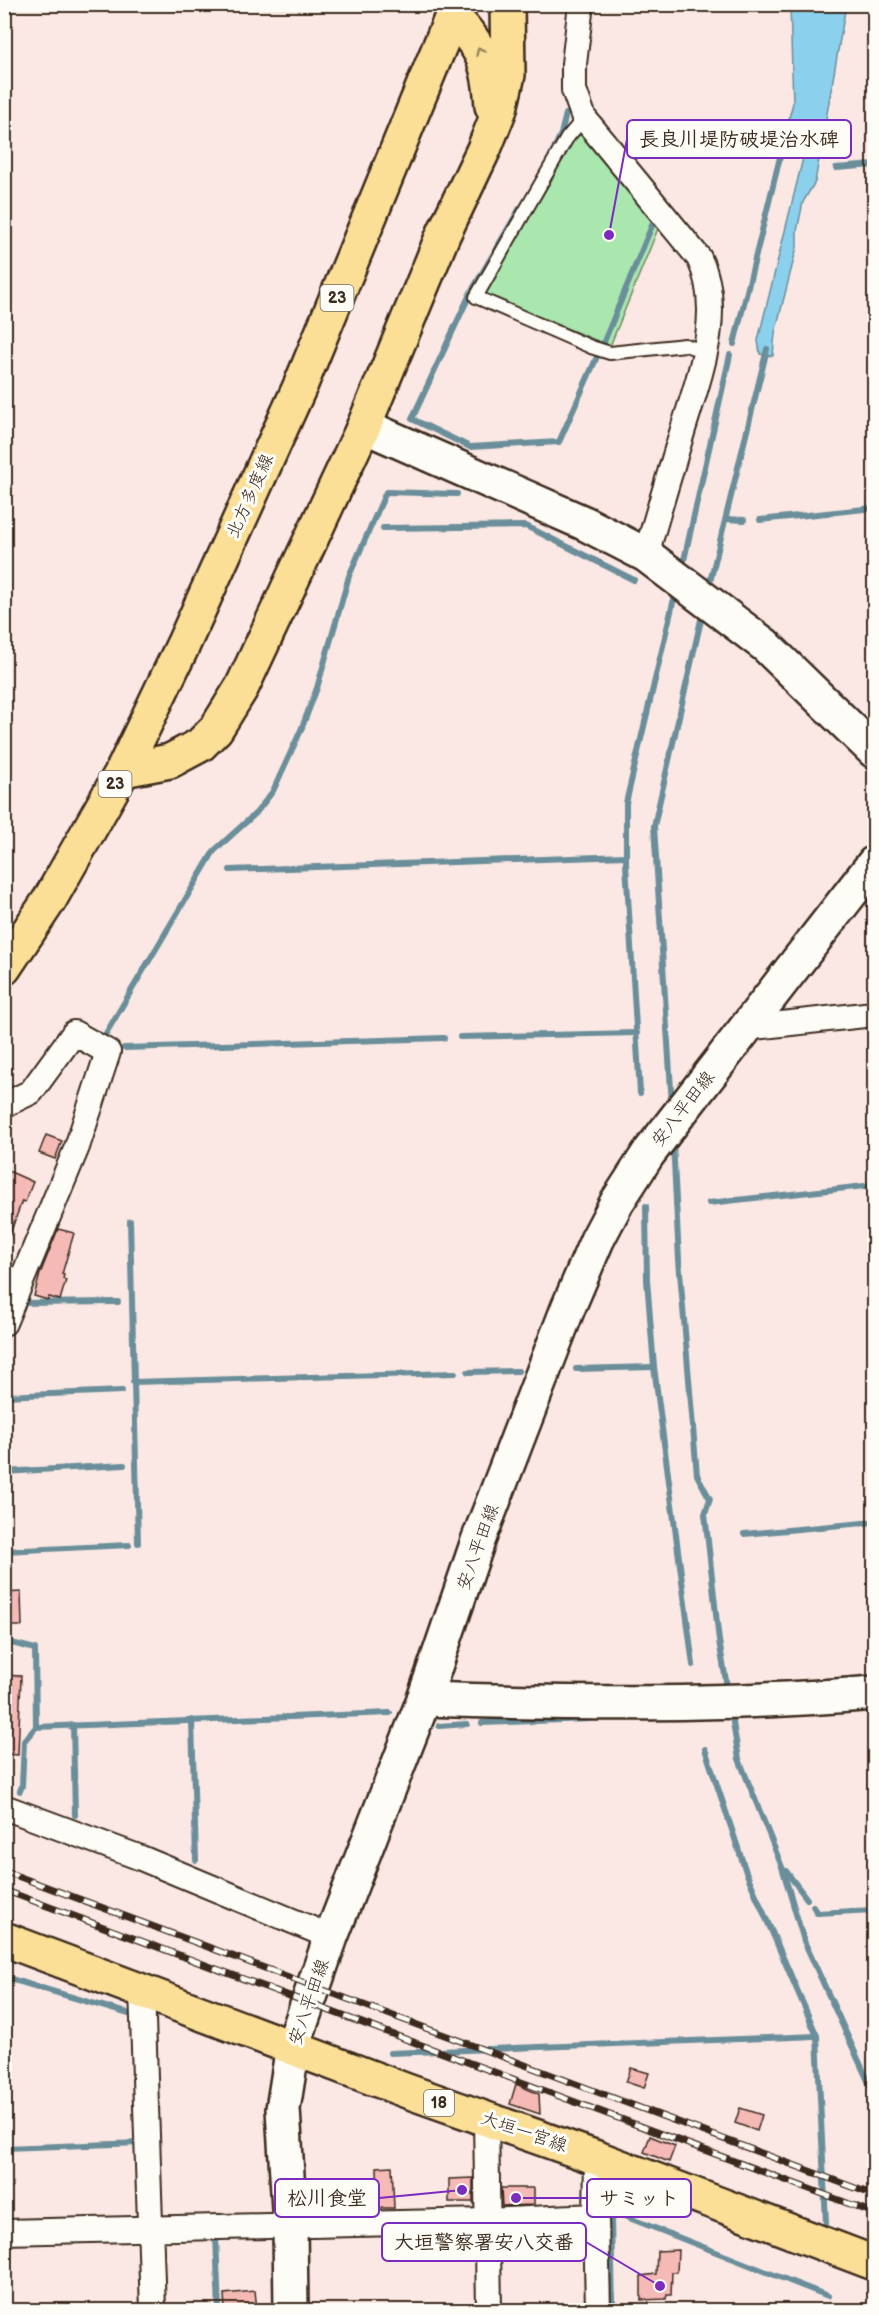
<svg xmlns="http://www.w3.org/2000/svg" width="879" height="2315" viewBox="0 0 879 2315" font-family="'Balsamiq Sans','Klee One',sans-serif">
<rect width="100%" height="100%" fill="#fbe8e4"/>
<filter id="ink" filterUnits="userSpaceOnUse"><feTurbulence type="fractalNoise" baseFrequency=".0167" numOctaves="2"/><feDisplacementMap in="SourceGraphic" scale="12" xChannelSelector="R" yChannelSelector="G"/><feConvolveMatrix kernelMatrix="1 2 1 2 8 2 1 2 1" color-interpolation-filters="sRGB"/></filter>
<g filter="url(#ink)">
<polygon fill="#a9e7af" stroke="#728866" stroke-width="1.5" points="578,128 660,224 610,346 484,294"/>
<polygon fill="#8bd0ed" stroke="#6b8e9a" stroke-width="1.5" points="790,5 846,5 815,182 803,202 797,231 797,247 775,333 773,356 760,354 758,340 805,150 783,141 793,103"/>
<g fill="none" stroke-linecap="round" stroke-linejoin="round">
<g stroke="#6b8e9a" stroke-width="6">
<polyline points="551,155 561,134 566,114"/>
<polyline points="836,168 874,165"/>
<polyline points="520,208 470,294 412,419 470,447 559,442 596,359"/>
<polyline points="603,344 653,223"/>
<polyline points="734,344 784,141 788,136"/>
<polyline points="726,519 744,520"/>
<polyline points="760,520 874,508"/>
<polyline points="383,528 526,526 634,580"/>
<polyline points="682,569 730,355"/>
<polyline points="708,590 767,349"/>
<polyline points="230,870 626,856"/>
<polyline points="105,1035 214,851 256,813 273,791 301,730 317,688 349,576 386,492 457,494"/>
<polyline points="460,1037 637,1033"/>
<polyline points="124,1048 444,1038"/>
<polyline points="640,1093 626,864 626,803 676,590"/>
<polyline points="672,1105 654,826 703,611"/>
<polyline points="673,1142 679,1260 697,1475 710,1499 705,1514 719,1641 728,1692"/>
<polyline points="709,1203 874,1185"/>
<polyline points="646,1206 647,1280 654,1367 693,1665"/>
<polyline points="130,1221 138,1543"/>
<polyline points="23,1303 118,1302"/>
<polyline points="576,1369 654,1367"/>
<polyline points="468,1372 518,1371"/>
<polyline points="133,1382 455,1373"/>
<polyline points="4,1396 122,1391"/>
<polyline points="4,1472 124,1465"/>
<polyline points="744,1534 874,1522"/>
<polyline points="4,1551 129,1545"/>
<polyline points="4,1641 35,1649 36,1727 390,1713"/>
<polyline points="731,1711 739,1759 782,1867 804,1941 874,2094"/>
<polyline points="192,1720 196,1860"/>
<polyline points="482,1723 589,1719"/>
<polyline points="73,1725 75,1815"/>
<polyline points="439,1726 467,1724"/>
<polyline points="705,1749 746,1872 817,2036 826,2223"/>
<polyline points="20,1791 22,1786 24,1741 36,1727"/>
<polyline points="786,1871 807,1899"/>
<polyline points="813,1906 817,1913 874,1910"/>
<polyline points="4,1977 136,2016"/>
<polyline points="390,2053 817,2036"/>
<polyline points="4,2148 141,2143"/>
<polyline points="213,2237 216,2237 219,2310"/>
<polyline points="613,2310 611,2219 619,2214 828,2296"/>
</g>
</g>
<g fill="#f5b9b6" stroke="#3b2a1e" stroke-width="1.5">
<polygon points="46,1135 62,1141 55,1159 39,1153"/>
<polygon points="4,1169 33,1182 25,1202 22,1201 6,1245 4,1244"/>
<polygon points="58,1229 74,1233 62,1274 64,1275 63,1279 66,1280 60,1300 49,1297 48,1300 34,1296 40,1274"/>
<polygon points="21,1592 22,1626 4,1626 4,1593"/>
<polygon points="4,1675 21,1676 18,1755 4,1754"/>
<polygon points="631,2068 649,2073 644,2088 626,2082"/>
<polygon points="516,2084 539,2094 540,2114 510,2104"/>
<polygon points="740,2108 762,2115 757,2131 735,2123"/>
<polygon points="650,2136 675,2146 669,2162 644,2152"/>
<polygon points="392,2166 394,2208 378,2208 377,2167"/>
<polygon points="473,2178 473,2202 449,2202 449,2179"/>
<polygon points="501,2188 534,2188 534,2205 502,2206"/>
<polygon points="678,2250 677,2272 672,2272 671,2295 667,2295 666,2299 641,2300 641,2276 656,2274 657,2251"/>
<polygon points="255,2291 257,2310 225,2310 224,2294"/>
</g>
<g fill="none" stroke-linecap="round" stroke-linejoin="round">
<g stroke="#3b2a1e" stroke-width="16">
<polyline id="lane" points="584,118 567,138 476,297 591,347 610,353 685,345 706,352"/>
</g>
<g stroke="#3b2a1e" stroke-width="28">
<g id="street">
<path d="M581,4L574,64V90L584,118L699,258C726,314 697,381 681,436C669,476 657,516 646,555"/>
<polyline points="744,1028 874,1014"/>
<polyline points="4,1105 31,1092 74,1033 108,1052 77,1147 4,1323"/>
<polyline points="4,1807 141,1858 331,1937"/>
<polyline points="142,1990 153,2310"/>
<polyline points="486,2119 489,2310"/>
<polyline points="597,2158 596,2216 598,2310"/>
<polyline points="4,2232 487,2221 596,2216"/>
</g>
</g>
<g stroke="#3b2a1e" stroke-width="38">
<g id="secondary">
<polyline points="364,426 584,523 646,555 765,645 874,751"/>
<path d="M424,1699C574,1704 725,1706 874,1693"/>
<polyline points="291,2310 290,2225 283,2109 293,2046 331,1937 424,1699 478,1541 568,1308 597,1240 617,1202 648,1154 874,863"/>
</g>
</g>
<g stroke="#3b2a1e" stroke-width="38">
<g id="primary">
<path d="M453,16C482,49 489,61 492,106"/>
<polyline points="123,770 170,761 200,745 216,729 242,687 364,426 443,235 484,149 500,109 508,75 507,4"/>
<polyline points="4,968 50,899 123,770 183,645 301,384 457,4"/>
<polyline points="4,1939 407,2091 597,2158 874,2263"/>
</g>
</g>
<use href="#lane" stroke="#fdfcf7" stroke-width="12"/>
<use href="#street" stroke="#fdfcf7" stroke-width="24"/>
<use href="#secondary" stroke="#fdfcf7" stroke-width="33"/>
<use href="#primary" stroke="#fbdf96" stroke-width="33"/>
<g stroke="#3b2a1e" stroke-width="7">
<g id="rail">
<polyline points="4,1871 874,2195"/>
<polyline points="4,1890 874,2213"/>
</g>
</g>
<use href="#rail" stroke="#fdfcf7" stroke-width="4.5" stroke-dasharray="14" stroke-linecap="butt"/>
</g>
<defs><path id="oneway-chevron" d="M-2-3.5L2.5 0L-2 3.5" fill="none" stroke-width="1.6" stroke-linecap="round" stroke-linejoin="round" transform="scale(1.5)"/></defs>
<use stroke="#9b845a" href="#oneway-chevron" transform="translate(480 51) rotate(-114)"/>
</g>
<g text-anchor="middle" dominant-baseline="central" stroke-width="6" stroke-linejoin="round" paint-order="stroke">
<g fill="#fdfcf7" stroke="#75695f" stroke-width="1.5">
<rect x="320.5" y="285" width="33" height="26" rx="4.5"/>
<rect x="98.5" y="771" width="33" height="26" rx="4.5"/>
<rect x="424" y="2090" width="30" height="26" rx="4.5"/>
</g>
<g font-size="16" font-weight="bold" fill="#3b2a1e">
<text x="337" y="298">23</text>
<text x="115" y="784">23</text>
<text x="439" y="2103">18</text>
</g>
<g font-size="18" fill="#3b2a1e" stroke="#fdfcf7">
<text transform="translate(250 496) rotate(-66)">北方多度線</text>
<text transform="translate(683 1109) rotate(-52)">安八平田線</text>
<text transform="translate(478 1547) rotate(-70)">安八平田線</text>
<text transform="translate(309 2002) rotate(-71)">安八平田線</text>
<text transform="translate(524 2132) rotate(19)">大垣一宮線</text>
</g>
</g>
<path fill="none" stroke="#7b2cbf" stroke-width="2" d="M609 235L627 139M462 2190L379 2198M516 2198L587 2198M660 2286L586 2242"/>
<g fill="#7b2cbf" stroke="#fdfcf7" stroke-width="2">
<circle cx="609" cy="235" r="6"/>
<circle cx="462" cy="2190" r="6"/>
<circle cx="516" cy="2198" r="6"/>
<circle cx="660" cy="2286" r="6"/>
</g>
<g fill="#fdfcf7" stroke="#7b2cbf" stroke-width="2">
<rect x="627" y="120" width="224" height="38" rx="6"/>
<rect x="275" y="2179" width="104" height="38" rx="6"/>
<rect x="587" y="2179" width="104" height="38" rx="6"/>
<rect x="382" y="2223" width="204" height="38" rx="6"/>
</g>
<g font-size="20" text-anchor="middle" font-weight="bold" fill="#3b2a1e">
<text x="739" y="146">長良川堤防破堤治水碑</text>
<text x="327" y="2205">松川食堂</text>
<text x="639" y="2205">サミット</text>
<text x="484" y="2249">大垣警察署安八交番</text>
</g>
<rect width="879" height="2315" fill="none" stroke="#fdfcf7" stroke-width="24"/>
<rect x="12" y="12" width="855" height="2291" fill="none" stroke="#3b2a1e" stroke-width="2" filter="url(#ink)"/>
</svg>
